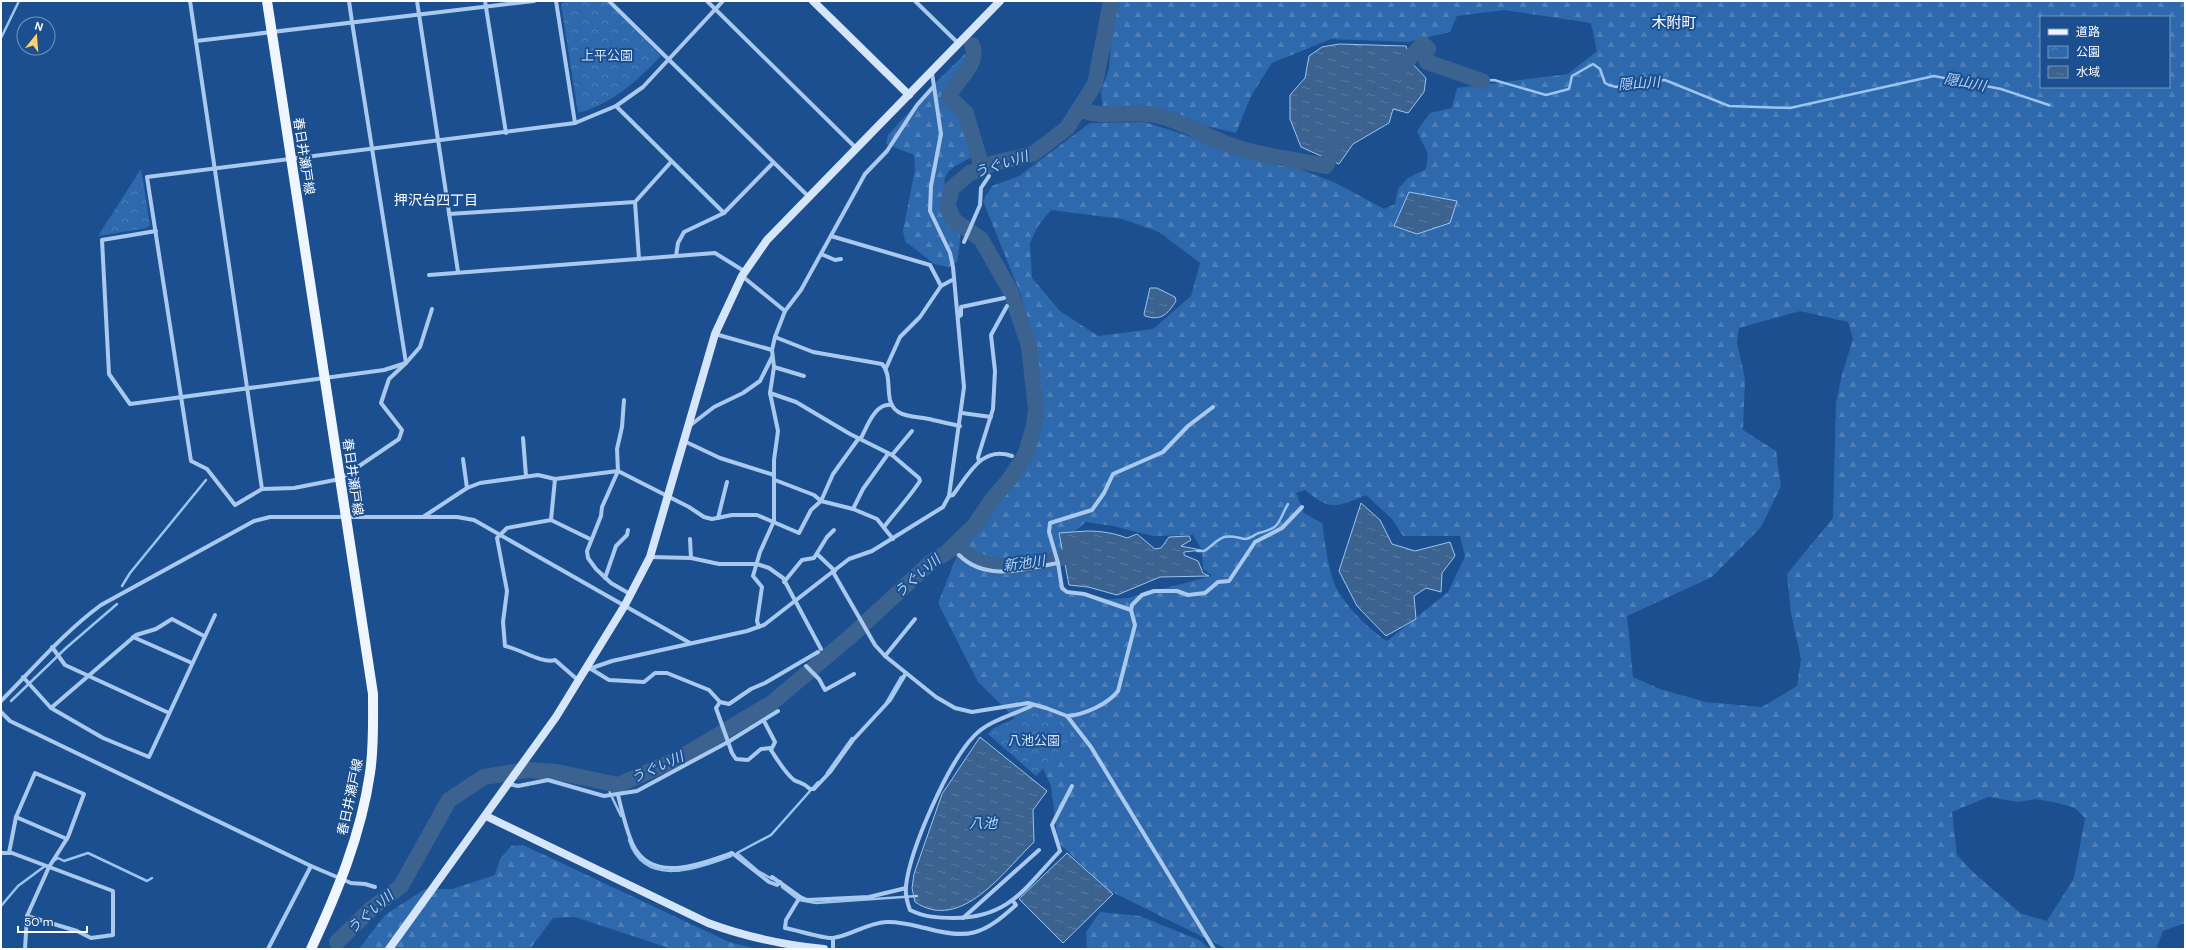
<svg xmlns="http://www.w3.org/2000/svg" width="2186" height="950" viewBox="0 0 2186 950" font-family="'DM Sans','Noto Sans JP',sans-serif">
<defs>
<pattern id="forest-firs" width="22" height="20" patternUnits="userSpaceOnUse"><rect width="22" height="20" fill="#2e69ad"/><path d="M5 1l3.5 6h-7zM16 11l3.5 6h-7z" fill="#4d80b9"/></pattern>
<pattern id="park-crowns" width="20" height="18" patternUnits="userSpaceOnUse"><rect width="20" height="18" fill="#2e69ad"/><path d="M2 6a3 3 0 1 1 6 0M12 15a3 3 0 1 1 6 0" fill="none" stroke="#4d80b9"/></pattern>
<pattern id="water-ripples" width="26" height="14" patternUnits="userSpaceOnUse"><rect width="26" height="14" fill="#3c6290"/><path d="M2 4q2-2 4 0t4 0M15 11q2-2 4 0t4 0" fill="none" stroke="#597aa1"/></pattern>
</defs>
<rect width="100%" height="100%" fill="#1b4f8f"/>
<g fill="url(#forest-firs)" fill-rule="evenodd">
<path d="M1114,1H2185V923L2163,931L2156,949H1227L1108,890L1058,842L1051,786L1025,728L978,682L938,603L962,543L1008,489L1035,441L1039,382L1029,326L1021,295L983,201L992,186L1019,176L1090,123L1145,122L1256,158L1297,168L1336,183L1384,209L1395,204L1398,189L1408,178L1426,169L1428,154L1417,131L1430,113L1452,108L1457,88L1568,74L1597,51L1591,23L1504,10L1457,16L1450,32L1408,42L1331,39L1272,63L1251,96L1236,133L1194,123L1154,108L1103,109L1101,92L1109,69ZM2041,17H2169V87H2041ZM1051,210L1122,219L1159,232L1200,263L1191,296L1153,329L1098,336L1060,311L1032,278L1030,243L1038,226ZM1800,311L1848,322L1853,339L1842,374L1836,403L1833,518L1787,574L1791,613L1801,659L1797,686L1762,707L1705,702L1660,689L1633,677L1627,616L1712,577L1761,527L1781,486L1776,451L1743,430L1745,379L1737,342L1739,328ZM1305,490C1332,512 1335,507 1366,495L1392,519L1403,536H1460L1465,556L1448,592L1387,641C1369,630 1340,601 1333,580C1327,562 1325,541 1322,523L1304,513L1296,493ZM1086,522L1113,526L1153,536L1193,535L1202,550L1203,569L1212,576L1128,598L1093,600L1064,589L1058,564L1064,540ZM1988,797L2018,802L2036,799L2058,803L2075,808L2085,818L2074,878L2047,921L2020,913L1973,872L1957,855L1952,812Z"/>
<path d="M966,53L970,56L971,60L958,84L956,95L974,145L975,153C967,163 951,164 946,176C940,187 953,197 957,207C963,225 960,243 957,262L949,267L934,264L905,241L903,231L915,169L914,155L886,144L888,135L938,80Z"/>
<polygon points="523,845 729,942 757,949 672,949 575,917 553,918 530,949 359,949 385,915 425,889 452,889 495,875 500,859 511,846"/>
<polygon points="1100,912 1140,916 1199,940 1210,949 1087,949 1086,932"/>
</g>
<g fill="url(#park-crowns)">
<path d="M568,1H606L661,56C636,82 613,103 578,113L561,4Z"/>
<polygon points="141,169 150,225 147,228 98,236"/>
<polygon points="1033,710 1060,723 1072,738 1036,776 988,734 994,728"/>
</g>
<g fill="url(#water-ripples)" stroke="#9cc4f0">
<polygon points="1339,44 1406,46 1411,62 1426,78 1424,92 1408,113 1393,109 1389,123 1353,144 1339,164 1301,147 1290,119 1290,95 1305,78 1309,56 1322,47"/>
<polygon points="1409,192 1457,201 1450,223 1417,234 1394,226"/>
<path d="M1150,288H1157L1175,297L1176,301C1167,315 1161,321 1145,316L1144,314Z"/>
<polygon points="1361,503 1380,520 1392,544 1415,551 1450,542 1455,556 1442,573 1441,592 1426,588 1414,596 1416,619 1386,636 1357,606 1339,571"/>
<path d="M1087,531C1101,531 1114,533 1127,538L1137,534L1155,549L1161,548L1169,537L1189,536L1191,540L1181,546L1201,550L1184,552V555L1198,561L1203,573L1209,576L1160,577L1117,595L1088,587L1069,585L1059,533Z"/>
<path d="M980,737L1047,791L1033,810L1034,842C1004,871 961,933 915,902L912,888L914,874L942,794Z"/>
<polygon points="1067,853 1113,894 1063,943 1019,899"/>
</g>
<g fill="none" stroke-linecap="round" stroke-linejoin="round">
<g stroke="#9cc4f0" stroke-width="2.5">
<polyline points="1,38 19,1"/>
<polyline points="1482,81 1494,80 1546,95 1569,89 1572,76 1593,64 1600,69 1605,83 1609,85 1616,87 1637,82 1665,80 1729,106 1790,108 1934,76 2001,89 2049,105"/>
<path d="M1197,551H1204C1211,547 1216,540 1224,537C1233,535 1238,538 1245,539C1250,539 1255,534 1259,533C1282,527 1277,523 1288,504"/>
<polyline points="122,586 130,573 206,480"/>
<polyline points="11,701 66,648 117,604"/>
<polyline points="886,703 901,677"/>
<polyline points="827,773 852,738"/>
<polyline points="609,785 610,793 621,816"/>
<path d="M629,840C644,888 697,869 731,856"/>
<polyline points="55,860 58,858 64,861 88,853 147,881 152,878"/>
<polyline points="772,879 758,871 737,853 771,835 818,782"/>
<polyline points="782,887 799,900 816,903 917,896"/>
<polyline points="1,906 18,886 45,866"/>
</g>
<g stroke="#3c6290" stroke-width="16">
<path d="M972,45C981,64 954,81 949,97L966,113L982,168"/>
<polyline points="1396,72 1423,44 1428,49 1425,54 1427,62 1482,81"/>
<path d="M1080,109C1102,120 1130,109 1155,115C1185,121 1210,140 1239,148C1267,157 1297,160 1326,166L1334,145L1338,140"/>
<path d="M955,545C991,581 1032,563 1075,555"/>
<polyline points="337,942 371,909 401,886 449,800 484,777 528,770 557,772 618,785 680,758 773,702 851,636 931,562 946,553 974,526 994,497 1009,480 1026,453 1034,425 1036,410 1029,346 1010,290 981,239 955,221 947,208 952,188 970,173 994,163 1033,154 1067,128 1095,84 1111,1"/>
</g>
<g stroke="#a9c9ee" stroke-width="4">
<polyline points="190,1 262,489"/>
<polyline points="349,1 352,22 406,363 389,379 381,403 402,430 399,439 340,479 294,488 262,489 235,505 207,469 191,461 147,177 575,123 616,106 643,87 723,1"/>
<polyline points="417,1 458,272"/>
<polyline points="485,1 506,133"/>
<polyline points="556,1 575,123"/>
<polyline points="609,1 809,197"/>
<polyline points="707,1 857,149"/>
<polyline points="915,1 959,44"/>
<polyline points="196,41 534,1"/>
<polyline points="616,106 724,213"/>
<polyline points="635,202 639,259"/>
<polyline points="449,214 635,202 671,162"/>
<polyline points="156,231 102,240 109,374 130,404 384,370 406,363 420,347 432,309"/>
<polyline points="831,236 930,265 941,286"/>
<polyline points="964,242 980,205 981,188 989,176"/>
<polyline points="821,254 835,260 841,259"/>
<polyline points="676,256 678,243 684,232 724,213 773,163"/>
<polyline points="429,275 715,253 744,271"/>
<polyline points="742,276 785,311"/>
<polyline points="958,317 961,315 961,307 1004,298"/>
<polyline points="715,334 772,350"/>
<path d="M775,337L813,352L882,364C889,371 888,383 889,393C890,420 914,415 933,420C942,422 950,424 960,426"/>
<polyline points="774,367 804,376"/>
<polyline points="886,368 900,337 920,317 941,286 954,279"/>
<path d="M770,393L796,402L850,434L892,455L919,478L920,481C909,498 896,511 884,527"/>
<polyline points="624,400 622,427 617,449 618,471 602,507 601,516 587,551 588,558 596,569 611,583 630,594"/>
<polyline points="962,413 991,417"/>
<polyline points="688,427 714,407 743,393 760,381 772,357"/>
<polyline points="523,438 526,476"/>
<path d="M861,438C867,427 875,402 892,405"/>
<polyline points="684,441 720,458 774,475"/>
<polyline points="892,455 912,431"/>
<polyline points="463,459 467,488"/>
<polyline points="979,461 978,457 993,409 995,371 991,335 1007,306"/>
<polyline points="775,480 814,495 821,501 833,474 859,438"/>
<path d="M949,496L953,495C969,474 982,445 1012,456"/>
<polyline points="853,509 863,489 888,454"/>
<polyline points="423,517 467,488 480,483 538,475 555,479 618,471 689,507 704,517 712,519 732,515 757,515 799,533 811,510 821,501 853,509 877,519 893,539"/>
<polyline points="718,518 727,482"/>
<polyline points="551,520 555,479"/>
<polyline points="690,539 691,558"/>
<polyline points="817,554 835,571"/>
<path d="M959,555C986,582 1025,569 1058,563"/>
<polyline points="650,557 691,558 719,564 757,564 769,568 783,578 821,649"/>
<polyline points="833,572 875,645 885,656 936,697 955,708 972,712 1028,703 1046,708 1067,716 1091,747 1214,949"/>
<polyline points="605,578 616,546 627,535 628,530"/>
<polyline points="784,582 802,560 814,558 827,537 834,530"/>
<polyline points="1131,610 1084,594 1067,592 1062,588 1058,563 1049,532 1050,523 1092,510 1104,493 1113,474 1163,452 1188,426 1213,407"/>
<polyline points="759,627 757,621 762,587 753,576 760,552 774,521 774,460 778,431 770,393 774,367 772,350 775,337 785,311 801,290 865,174 887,151 917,105 934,86"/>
<polyline points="133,637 192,663"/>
<polyline points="52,647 65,665 169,713"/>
<polyline points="885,656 915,619"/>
<polyline points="806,666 819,679 825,690 854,674"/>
<polyline points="591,669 609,680 644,682 655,673 667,673 709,690 720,702 729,704 751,689 765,683 818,652"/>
<polyline points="586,670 612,661 747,631 764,625 849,559 872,551 943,507 949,496 964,387 953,267 950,253 930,211 931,186 941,134 932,73"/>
<polyline points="23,677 51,708 103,738 149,757 215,615"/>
<path d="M579,681L555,660C542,664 520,649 505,646L503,622L507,591L497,538L507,528L551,520L590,539"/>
<path d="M1,701C34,668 63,633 101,605L254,521L270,517H457L474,520L690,643"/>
<polyline points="720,702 716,708 732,753 736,759 748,760 761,749 770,748 771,750"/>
<path d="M1033,705C1014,715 989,720 974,736C948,763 910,849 906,886C905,894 907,902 910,910C924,917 938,918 954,918C1009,918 1025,888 1060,851L1052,825L1072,786"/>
<polyline points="51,708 136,635 156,629 172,619 204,636"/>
<polyline points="1,712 10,721 311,866 351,883 365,884 375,887"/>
<path d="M1067,716C1084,715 1108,704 1118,691L1135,625L1131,610L1132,605L1142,595L1154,591H1177L1188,595L1205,593L1218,582L1229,581L1255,542L1282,528L1302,507"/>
<path d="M764,721L775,742L771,750C777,759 785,773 794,780C799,783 803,782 810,789H814L830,772L853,740L890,700L906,673"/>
<polyline points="509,784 518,786 548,780 604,796 637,791 728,742 778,711"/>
<path d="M618,795C622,811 626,830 633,845C652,884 702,864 732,853L769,882L777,885L780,882"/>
<polyline points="16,817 67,839"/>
<polyline points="1,853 12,853 113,891 113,935 91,938 77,931 27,916"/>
<polyline points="9,853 16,817 35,773 84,794 68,837 49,867 27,916 25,949"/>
<polyline points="772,877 800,897 807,900 869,897 906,888"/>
<path d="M800,897L786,920L785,928C797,930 824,939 833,938C850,936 867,923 886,922C899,921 912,925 925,928C969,940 983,935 1016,905L1013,901"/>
<polyline points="963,918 1039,850"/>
<polyline points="268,949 311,866"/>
<polyline points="833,949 833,938"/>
</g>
<g stroke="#d6e6fa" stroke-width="8">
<polyline points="813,1 909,95"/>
<path d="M486,816L708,923C746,937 783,945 824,949"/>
<polyline points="389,949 556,717 625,605 650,557 715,334 742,276 767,240 1000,1"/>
</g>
<path stroke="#f0f6ff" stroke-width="10" d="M267,1L373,694C373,721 374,747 370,773C361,835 337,893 311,949"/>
</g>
<g text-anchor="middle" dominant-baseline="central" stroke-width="4" stroke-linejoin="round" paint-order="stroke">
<g font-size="13" fill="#cfe3fa" stroke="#1b4f8f">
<text x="607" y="55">上平公園</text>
<text x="1034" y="740">八池公園</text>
</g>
<g font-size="13" fill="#fff" stroke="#1b4f8f">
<text transform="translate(304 156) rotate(81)">春日井瀬戸線</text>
<text transform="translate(353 477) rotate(82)">春日井瀬戸線</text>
<text transform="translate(350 797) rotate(-78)">春日井瀬戸線</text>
</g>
<g font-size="14" font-style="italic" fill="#b5d3f5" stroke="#1b4f8f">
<text transform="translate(1965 82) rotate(11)">隠山川</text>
<text transform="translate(1639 83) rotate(-4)">隠山川</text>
<text transform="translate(1001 164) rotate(-18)">うぐい川</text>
<text transform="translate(1024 563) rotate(-7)">新池川</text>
<text transform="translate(917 576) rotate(-41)">うぐい川</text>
<text transform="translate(657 767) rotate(-24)">うぐい川</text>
<text x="983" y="823">八池</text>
<text transform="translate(370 912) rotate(-41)">うぐい川</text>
</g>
<g font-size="14" fill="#fff" stroke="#1b4f8f">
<text x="436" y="200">押沢台四丁目</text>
</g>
<g font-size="15" fill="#fff" stroke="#1b4f8f">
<text x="1674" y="23">木附町</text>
</g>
</g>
<rect width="2186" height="950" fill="none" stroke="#ffffff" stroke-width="4"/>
<rect x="2040" y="16" width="130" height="72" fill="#1b4f8f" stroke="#7695bc"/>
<rect x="2048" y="29" width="20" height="6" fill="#f0f6ff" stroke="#7695bc"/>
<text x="2076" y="36" font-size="12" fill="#ffffff">道路</text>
<rect x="2048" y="46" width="20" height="12" fill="url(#park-crowns)" stroke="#7695bc"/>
<text x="2076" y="56" font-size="12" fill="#ffffff">公園</text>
<rect x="2048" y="66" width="20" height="12" fill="url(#water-ripples)" stroke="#7695bc"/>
<text x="2076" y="76" font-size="12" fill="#ffffff">水域</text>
<g transform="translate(36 36) rotate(17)"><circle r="19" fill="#1b4f8f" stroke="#7695bc"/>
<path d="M0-3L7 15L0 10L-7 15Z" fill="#ffd166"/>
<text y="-6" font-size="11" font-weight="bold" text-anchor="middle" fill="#ffffff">N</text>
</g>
<path d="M18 926v6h69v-6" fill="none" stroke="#ffffff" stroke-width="2"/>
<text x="24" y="926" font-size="12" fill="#ffffff" stroke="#1b4f8f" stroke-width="3" paint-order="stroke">50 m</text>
</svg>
